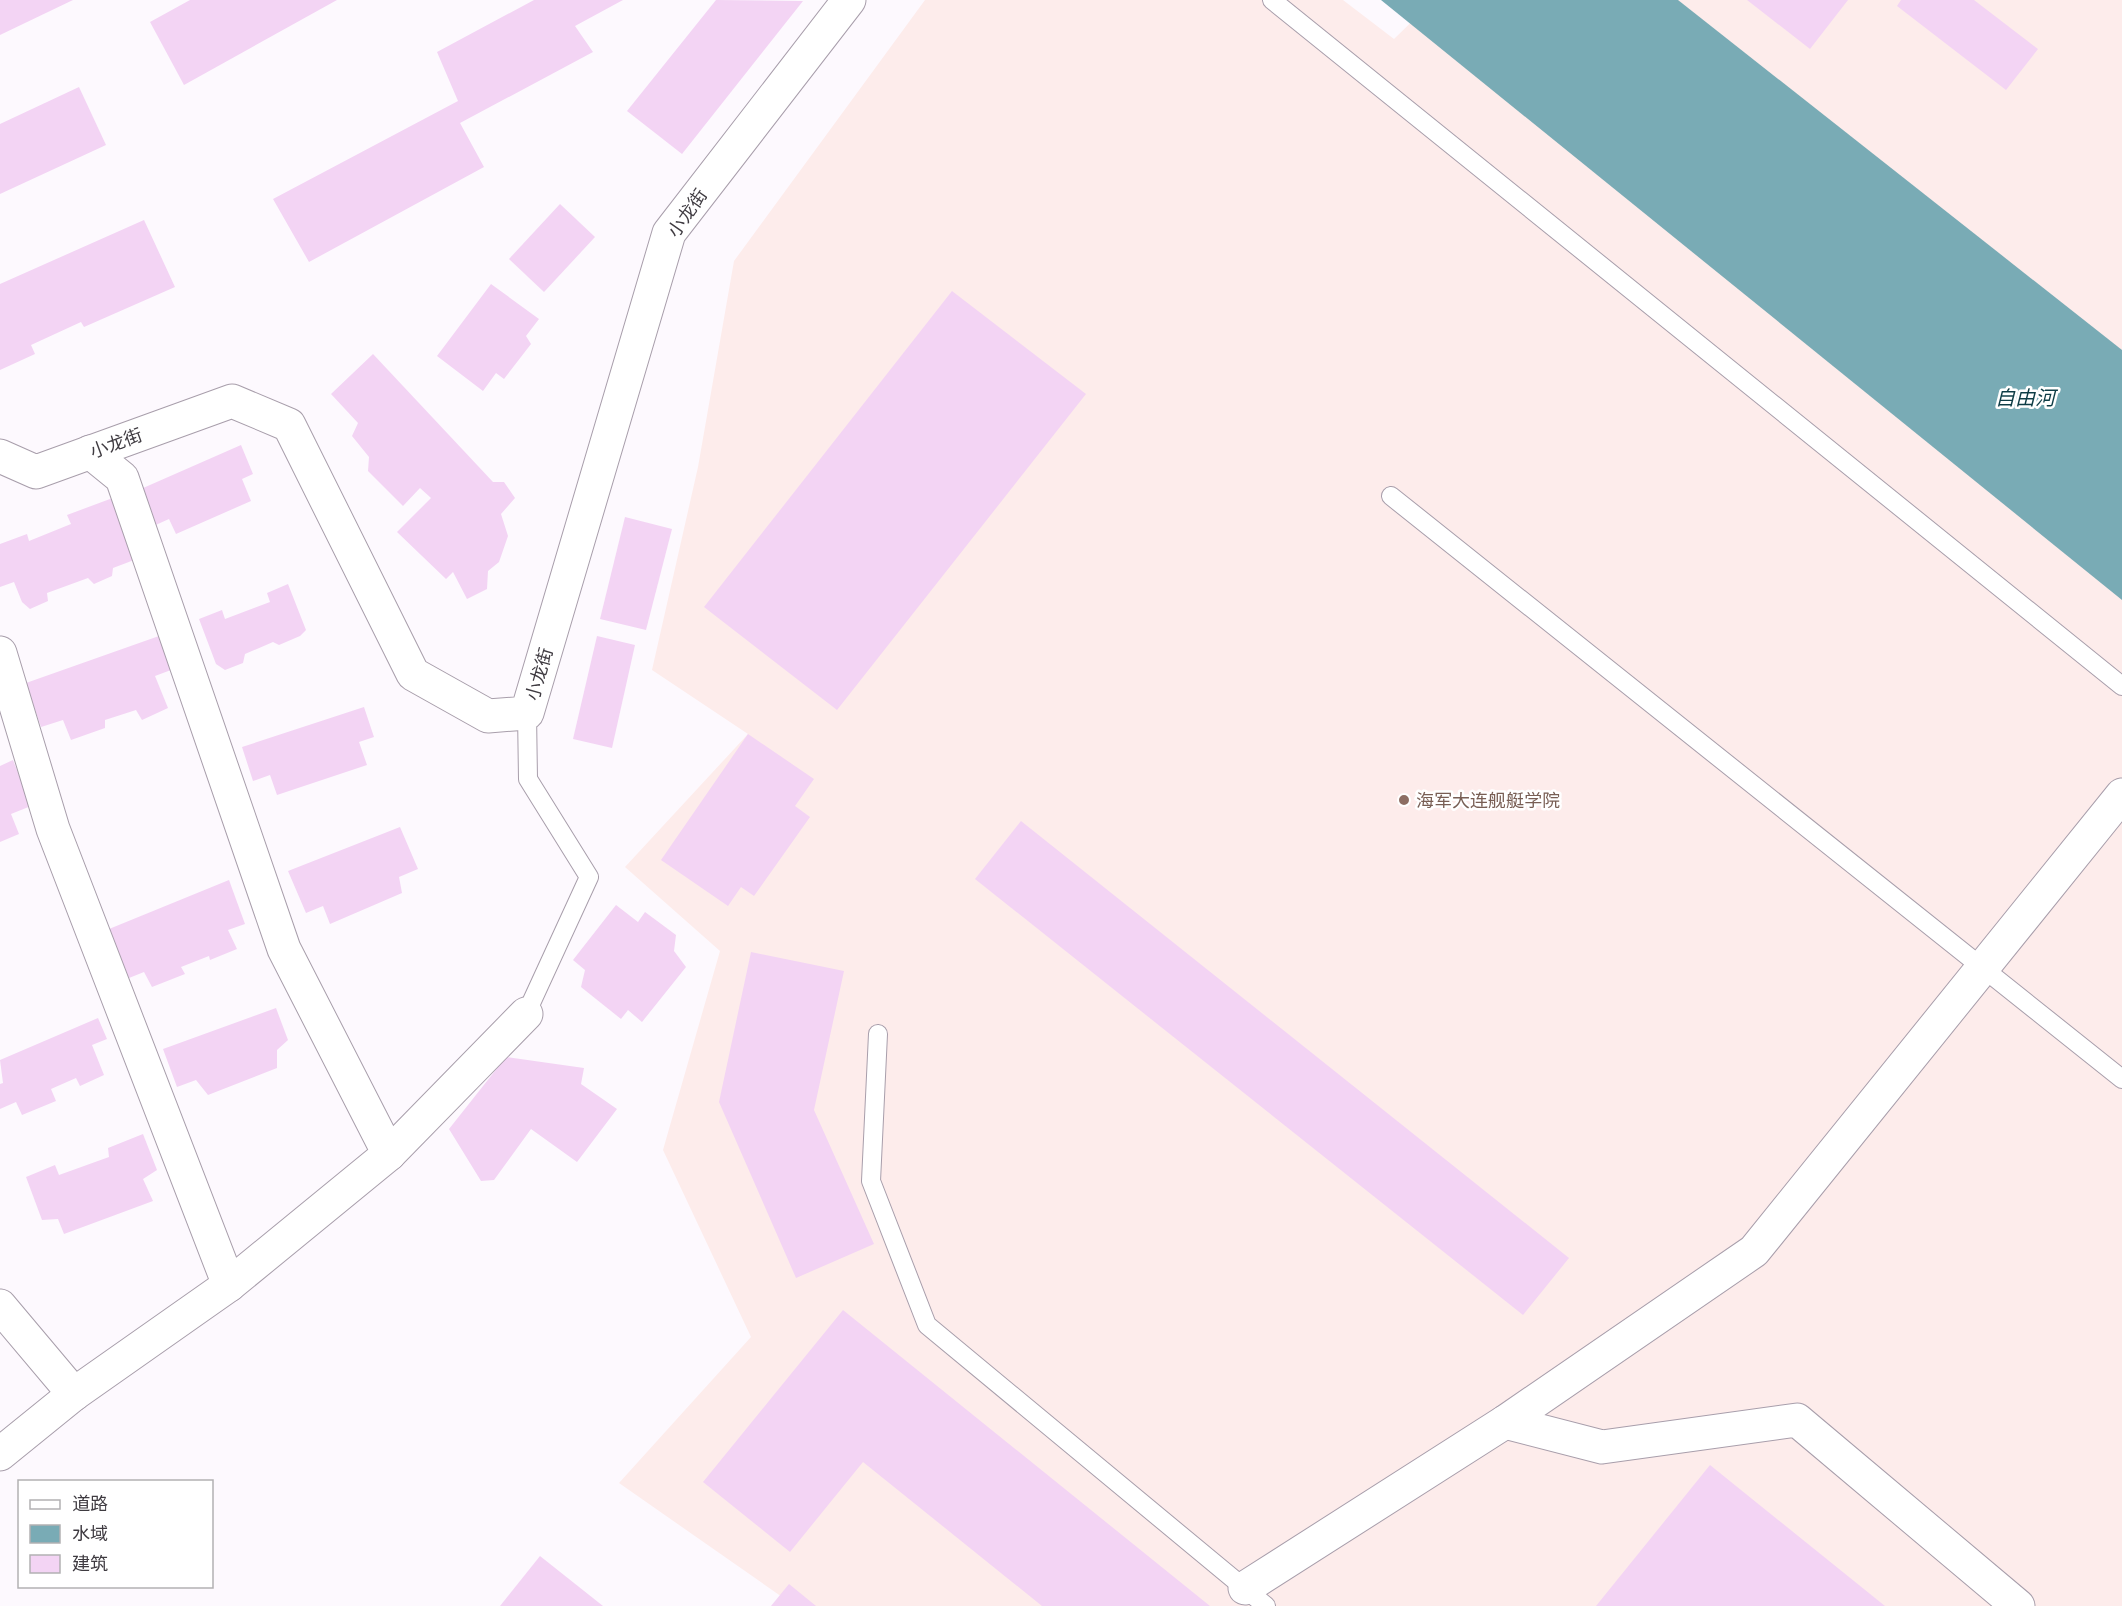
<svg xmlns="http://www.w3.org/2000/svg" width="2122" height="1606" viewBox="0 0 2122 1606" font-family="Merriweather,'Noto Sans SC',serif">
<rect width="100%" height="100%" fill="#fdf9fe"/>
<polygon fill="#fdeceb" points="925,0 1343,0 1394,39 1434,0 2122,0 2122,1606 795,1606 619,1483 751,1337 663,1150 720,951 625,867 748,734 652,670 698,467 734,261"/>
<polygon fill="#79abb5" points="1381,0 1678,0 2122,350 2122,600"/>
<g fill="#f3d4f4">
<polygon points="0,0 73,0 0,35"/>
<polygon points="190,0 337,0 184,85 150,22"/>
<polygon points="534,0 623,0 575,26 593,52 460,123 484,167 309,262 273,199 458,101 437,52"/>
<polygon points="716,0 803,1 682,154 627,111"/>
<polygon points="1747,0 1848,0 1810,49"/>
<polygon points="1901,0 1974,0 2038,49 2006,90 1897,6"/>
<polygon points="79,87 106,145 0,194 0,124"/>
<polygon points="560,204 595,237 544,292 509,259"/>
<polygon points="144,220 175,287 84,327 81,322 31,345 35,354 0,370 0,284"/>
<polygon points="491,284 539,319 526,336 531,344 504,379 496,373 483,391 437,356"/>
<polygon points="952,291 1086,394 837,710 704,607"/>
<polygon points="373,354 493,482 504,482 515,498 501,514 508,536 499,562 488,571 487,589 467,599 453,572 446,579 397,532 431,498 420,488 403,506 368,471 369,457 352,436 358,423 331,394"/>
<polygon points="241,445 253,474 242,479 251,501 176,534 169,519 149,528 134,492"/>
<polygon points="118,496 142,557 113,568 112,576 94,584 88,578 47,593 48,601 30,609 22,602 14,582 0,587 0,544 27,534 29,541 71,524 67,515"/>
<polygon points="625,517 672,529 646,630 600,619"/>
<polygon points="288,584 306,630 300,636 279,645 273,642 245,654 243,663 225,670 216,664 199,619 222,610 225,619 270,602 267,593"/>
<polygon points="159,636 171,670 155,676 168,708 142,720 136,710 105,720 105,728 71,740 63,720 41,727 26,683"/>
<polygon points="597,636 635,645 612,748 573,739"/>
<polygon points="364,707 374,737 359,742 367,765 277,795 270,775 253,781 242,747"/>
<polygon points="748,734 814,779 795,806 810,817 754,896 741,887 728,906 661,860"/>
<polygon points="13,760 31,806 11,814 19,834 0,842 0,766"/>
<polygon points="1021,821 1569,1258 1523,1315 975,879"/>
<polygon points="400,827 418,869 399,877 402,893 330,924 323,906 306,913 288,871"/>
<polygon points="229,880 245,924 228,930 237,949 210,960 209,956 181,967 185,974 152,987 144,972 129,978 109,929"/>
<polygon points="616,905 638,922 645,912 676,935 674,951 686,967 642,1022 628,1010 621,1019 581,987 585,970 573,960"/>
<polygon points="751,952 844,971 814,1110 874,1244 796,1278 719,1102"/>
<polygon points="276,1008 288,1040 277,1050 277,1068 208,1095 196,1080 177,1087 163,1049"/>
<polygon points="98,1018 107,1039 92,1045 104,1075 80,1086 76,1078 51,1089 56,1101 22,1115 16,1102 0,1109 0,1084 3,1083 0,1060"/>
<polygon points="506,1057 584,1068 581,1084 617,1109 577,1162 531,1129 494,1180 481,1181 449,1129"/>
<polygon points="143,1134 157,1170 143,1179 153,1201 64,1234 58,1219 42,1220 26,1177 55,1165 59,1175 109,1157 108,1148"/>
<polygon points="843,1310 1210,1606 1042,1606 863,1462 790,1552 703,1482"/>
<polygon points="1710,1465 1885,1606 1596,1606"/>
<polygon points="540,1556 603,1606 500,1606"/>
<polygon points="789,1584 816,1606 771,1606"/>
</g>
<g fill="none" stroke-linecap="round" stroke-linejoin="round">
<g stroke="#a89eab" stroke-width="20">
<g id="lane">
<polyline points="1272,0 2122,686"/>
<polyline points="1391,496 2122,1079"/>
<polyline points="526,1014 589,877 528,779 527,713"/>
<polyline points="878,1034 871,1181 927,1325 1266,1606"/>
</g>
</g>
<g stroke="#a89eab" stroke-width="35">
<g id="street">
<polyline points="90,452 122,478 284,949 389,1154"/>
<polyline points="0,456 36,472 232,401 289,425 413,674 488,716 527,713 669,233 849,0"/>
<polyline points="0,653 53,829 229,1285"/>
<polyline points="0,1306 74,1394"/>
<polyline points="1505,1422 1602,1447 1797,1420 2018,1606"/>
<polyline points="0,1454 74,1394 229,1285 389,1154 526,1014"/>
<polyline points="1245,1588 1505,1422 1754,1251 2122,795"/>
</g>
</g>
<use href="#lane" stroke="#fff" stroke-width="18"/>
<use href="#street" stroke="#fff" stroke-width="33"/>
</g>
<circle fill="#8d6e63" stroke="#fff" stroke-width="2" cx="1404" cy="800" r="6"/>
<g text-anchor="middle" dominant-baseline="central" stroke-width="5" stroke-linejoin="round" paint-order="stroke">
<g font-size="18" fill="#3f3b41" stroke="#fff">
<text transform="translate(687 213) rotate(-55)">小龙街</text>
<text transform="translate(116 443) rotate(-20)">小龙街</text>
<text transform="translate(539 674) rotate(-74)">小龙街</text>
</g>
<g font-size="18" fill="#785e54" stroke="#fff" text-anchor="start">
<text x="1416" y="800">海军大连舰艇学院</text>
</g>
<g font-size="20" font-style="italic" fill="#0e3d46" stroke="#fff">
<text x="2025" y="397">自由河</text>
</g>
</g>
<rect x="18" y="1480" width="195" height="108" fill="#ffffff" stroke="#b2b1b3" stroke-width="1.5"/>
<rect x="30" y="1500" width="30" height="9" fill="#ffffff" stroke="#b2b1b3" stroke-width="1.5"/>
<text x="72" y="1510" font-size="18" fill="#3f3b41">道路</text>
<rect x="30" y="1525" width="30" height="18" fill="#79abb5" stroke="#b2b1b3" stroke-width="1.5"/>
<text x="72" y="1540" font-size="18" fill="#3f3b41">水域</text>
<rect x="30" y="1555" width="30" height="18" fill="#f3d4f4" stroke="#b2b1b3" stroke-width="1.5"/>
<text x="72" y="1570" font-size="18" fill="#3f3b41">建筑</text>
</svg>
